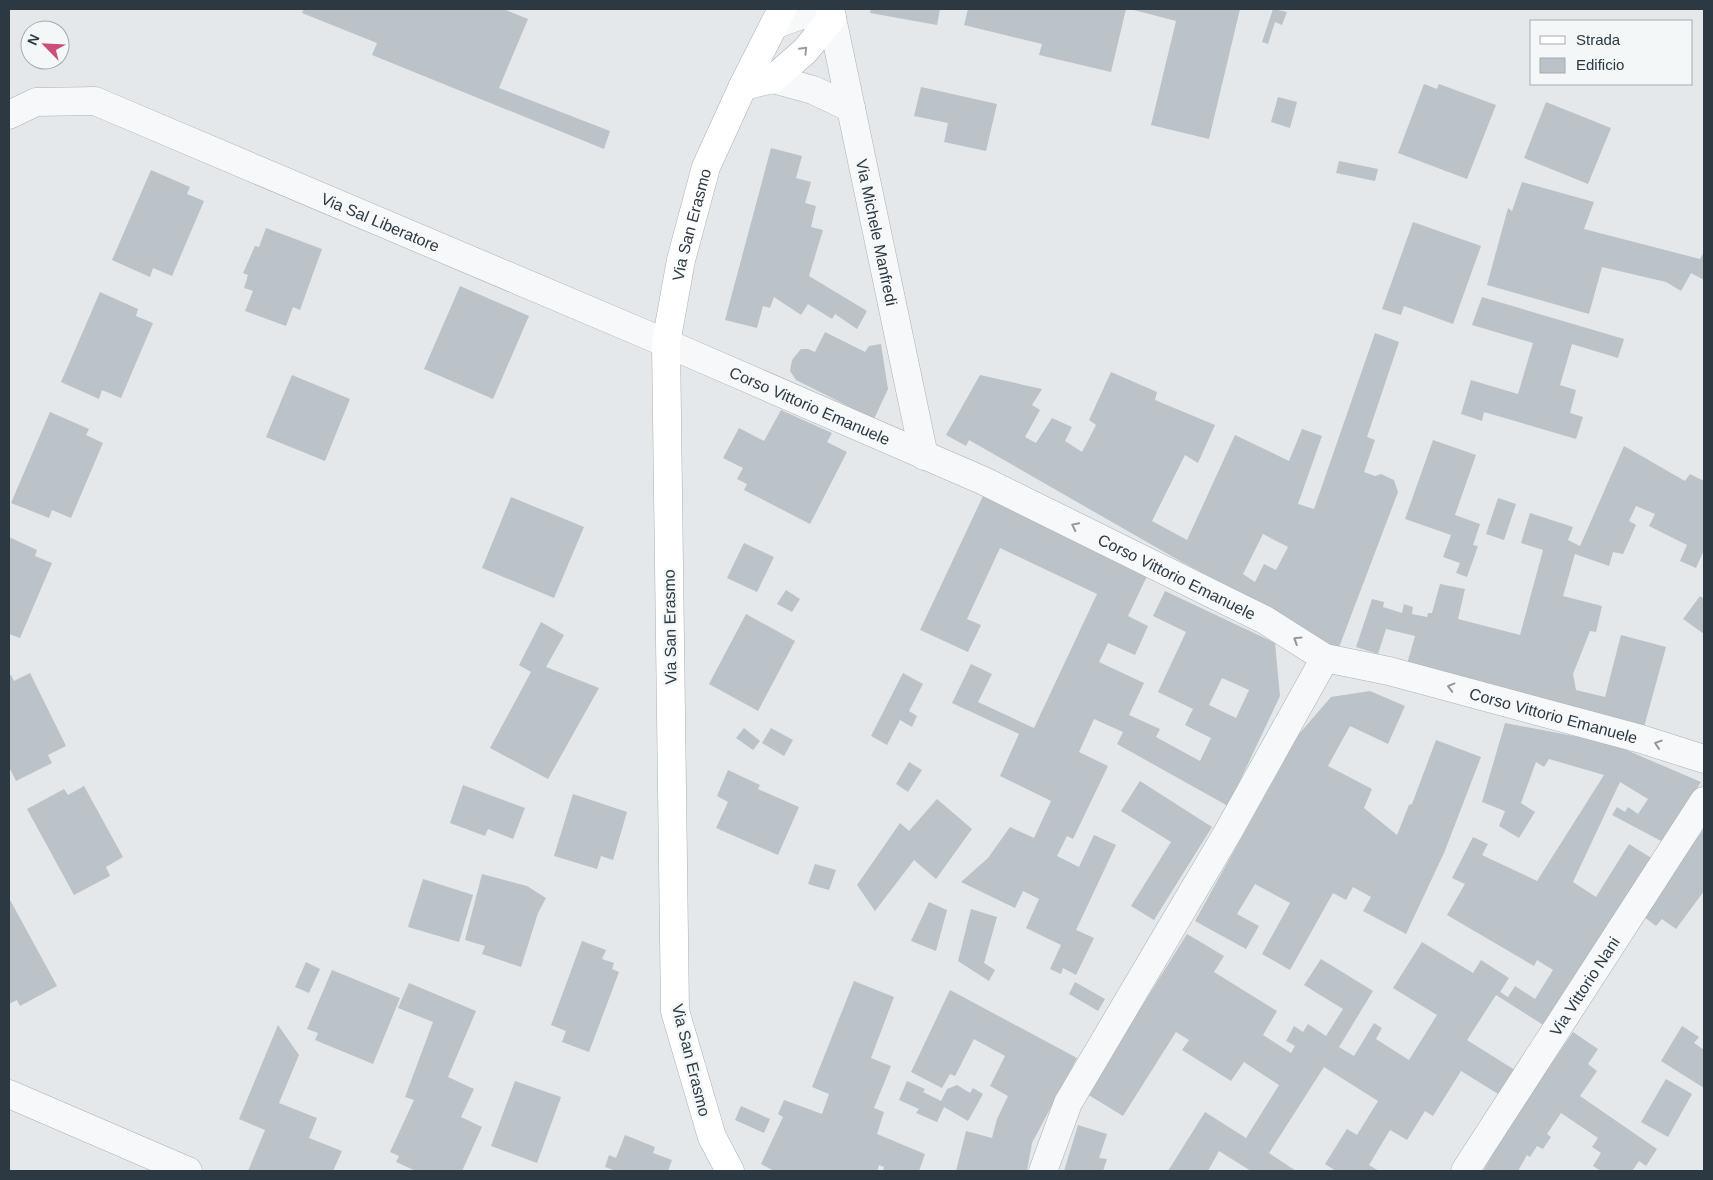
<svg xmlns="http://www.w3.org/2000/svg" width="1713" height="1180" viewBox="0 0 1713 1180" font-family="Helvetica,sans-serif">
<rect width="100%" height="100%" fill="#e4e8eb"/>
<g fill="#bbc2c8" fill-rule="evenodd">
<polygon points="304,9 503,9 528,19 499,88 610,131 604,149 372,55 377,43 302,13"/>
<polygon points="871,9 940,9 937,25 870,13"/>
<polygon points="968,9 1126,9 1111,72 1039,55 1042,44 964,25"/>
<polygon points="1130,9 1240,9 1209,139 1151,125 1176,21"/>
<polygon points="1273,9 1287,12 1282,25 1275,22 1268,44 1262,42"/>
<polygon points="1424,84 1437,89 1439,84 1496,105 1467,179 1398,153"/>
<polygon points="921,87 997,104 986,151 944,142 948,123 914,116"/>
<polygon points="1278,97 1297,102 1290,128 1271,122"/>
<polygon points="1546,102 1611,128 1588,184 1524,158"/>
<polygon points="771,148 802,156 796,178 811,182 805,203 816,206 811,227 823,230 809,276 867,311 857,329 835,314 832,319 808,304 801,315 774,297 770,308 763,306 757,328 725,320"/>
<polygon points="1339,161 1378,169 1375,181 1336,173"/>
<polygon points="151,170 190,187 187,194 204,201 172,276 153,268 150,277 112,260"/>
<polygon points="1522,182 1594,202 1584,229 1700,259 1704,252 1704,280 1691,273 1681,291 1666,282 1602,267 1589,314 1487,285 1508,208 1512,211"/>
<polygon points="1413,222 1481,246 1453,324 1404,306 1401,315 1382,309"/>
<polygon points="266,228 322,249 300,310 293,307 286,326 245,311 253,291 244,288 248,275 243,273 255,246 259,247"/>
<polygon points="460,286 529,316 493,399 424,369"/>
<polygon points="100,292 138,309 136,316 153,323 121,398 102,390 99,399 61,382"/>
<polygon points="1482,297 1624,339 1618,358 1572,344 1560,385 1576,390 1570,413 1583,417 1576,439 1484,412 1482,421 1461,414 1471,380 1518,394 1533,343 1472,325"/>
<polygon points="825,332 865,352 869,346 881,344 888,389 874,419 796,380 790,371 792,360 801,349 808,349 815,352"/>
<path d="M1375,333L1399,342L1367,437L1375,440L1364,472L1375,476L1381,474L1394,480L1398,492L1338,650L1248,597L1180,561L969,440L966,446L946,435L980,375L1042,389L1032,405L1040,410L1025,437L1036,443L1052,418L1072,427L1065,441L1082,452L1096,425L1089,420L1111,372L1157,392L1155,400L1215,425L1198,463L1185,455L1152,521L1187,540L1235,435L1289,461L1302,429L1322,436L1298,504L1314,509ZM1263,534L1288,547L1276,570L1264,564L1255,582L1243,574Z"/>
<polygon points="292,375 350,399 325,461 266,437"/>
<polygon points="781,410 832,433 827,442 847,452 810,524 744,490 747,484 737,479 743,468 723,458 739,428 764,441"/>
<polygon points="50,412 89,429 86,435 103,443 71,518 52,510 49,518 11,503"/>
<polygon points="1433,440 1476,455 1455,515 1480,524 1473,545 1478,546 1467,577 1456,573 1460,563 1443,557 1451,535 1405,519"/>
<polygon points="1624,446 1685,481 1690,474 1704,481 1704,550 1696,568 1680,561 1687,545 1649,526 1655,514 1636,506 1629,521 1636,525 1623,554 1613,552 1609,566 1575,554 1563,596 1602,606 1596,632 1590,631 1573,674 1576,690 1605,697 1621,635 1666,647 1644,727 1407,664 1415,636 1386,629 1378,654 1356,647 1372,599 1384,602 1383,607 1402,613 1404,604 1413,607 1412,614 1427,617 1428,613 1432,613 1440,584 1465,589 1458,619 1520,635 1543,550 1521,543 1530,513 1573,527 1568,540 1580,546"/>
<path d="M983,496L1148,574L1128,616L1148,626L1135,655L1108,643L1099,662L1144,683L1129,715L1160,729L1156,737L1200,761L1211,738L1185,725L1193,709L1158,692L1186,632L1153,616L1165,591L1275,643L1280,696L1228,806L1117,744L1123,732L1094,719L1079,752L1108,766L1073,839L1067,836L1057,856L1079,867L1094,835L1116,845L1076,930L1094,938L1076,975L1063,968L1061,974L1050,969L1061,945L1026,928L1039,899L1023,891L1015,908L961,882L988,858L1010,827L1034,838L1051,801L1000,776L1019,734L952,703L971,664L992,674L978,702L1034,728L1097,594L1000,548L967,619L981,625L968,652L920,630ZM1222,678L1249,690L1236,718L1209,705Z"/>
<polygon points="511,497 584,527 554,598 482,568"/>
<polygon points="1498,498 1516,504 1504,540 1486,534"/>
<polygon points="9,537 37,550 35,556 52,563 20,638 9,634"/>
<polygon points="744,543 774,557 757,592 727,578"/>
<polygon points="786,590 800,599 792,612 777,604"/>
<polygon points="1700,596 1704,599 1704,634 1683,619"/>
<polygon points="746,614 795,641 758,711 709,684"/>
<polygon points="541,622 564,635 546,667 599,688 548,779 490,748 531,672 519,665"/>
<polygon points="30,673 66,746 48,755 52,763 16,781 9,767 9,675 11,675 14,681"/>
<polygon points="903,673 923,684 909,711 917,716 912,727 900,720 887,745 871,736"/>
<polygon points="1370,691 1405,706 1388,744 1350,726 1328,766 1372,789 1364,808 1397,835 1409,805 1412,804 1436,740 1481,757 1444,853 1406,934 1363,911 1371,897 1353,887 1346,900 1333,893 1290,970 1262,954 1290,903 1255,884 1237,914 1259,926 1246,949 1195,921 1299,734 1331,697"/>
<polygon points="1505,723 1610,743 1701,782 1663,842 1612,815 1617,807 1625,812 1628,807 1638,814 1648,799 1620,782 1573,882 1596,897 1629,844 1653,859 1548,1028 1496,995 1467,1040 1518,1072 1503,1097 1461,1071 1433,1116 1425,1111 1407,1140 1390,1130 1369,1165 1379,1171 1336,1171 1325,1164 1347,1129 1357,1135 1378,1101 1324,1067 1269,1153 1296,1171 1251,1171 1219,1151 1208,1171 1168,1171 1205,1112 1246,1138 1279,1085 1244,1062 1231,1081 1182,1050 1189,1040 1176,1032 1123,1116 1087,1094 1187,934 1224,956 1214,972 1277,1011 1263,1035 1291,1053 1295,1046 1286,1041 1294,1026 1303,1032 1308,1024 1326,1036 1343,1009 1304,985 1321,959 1373,991 1339,1047 1354,1056 1374,1023 1382,1028 1376,1039 1409,1060 1437,1015 1393,988 1422,942 1473,973 1481,960 1509,978 1500,992 1508,997 1515,986 1535,999 1553,970 1537,960 1534,966 1447,915 1465,884 1452,878 1473,837 1488,844 1482,855 1537,881 1604,775 1549,759 1544,767 1536,762 1521,803 1535,812 1519,838 1499,826 1505,811 1482,802"/>
<polygon points="744,728 760,741 753,750 736,738"/>
<polygon points="771,728 793,740 784,756 762,743"/>
<polygon points="909,762 922,770 908,792 896,784"/>
<polygon points="728,770 760,785 758,789 799,807 778,855 716,828 728,802 717,796"/>
<polygon points="1140,781 1212,827 1154,920 1131,906 1171,842 1121,811"/>
<polygon points="463,785 525,808 513,839 488,829 485,836 450,823"/>
<polygon points="84,786 123,857 106,867 110,876 74,895 27,809 64,789 68,795"/>
<polygon points="573,794 627,812 613,860 601,856 597,869 554,856"/>
<polygon points="937,799 972,829 936,879 914,860 875,911 857,885 900,823 909,831"/>
<polygon points="1704,829 1704,891 1676,929 1662,919 1656,926 1640,914"/>
<polygon points="815,864 836,870 829,890 808,884"/>
<polygon points="482,874 527,886 546,898 538,913 521,967 482,954 485,946 465,940"/>
<polygon points="423,879 473,895 459,942 408,927"/>
<polygon points="9,898 57,986 20,1006 17,1000 9,1004"/>
<polygon points="929,902 947,910 936,951 911,941"/>
<polygon points="971,909 997,917 984,963 995,970 989,981 958,961"/>
<polygon points="582,941 606,950 602,959 614,963 612,969 619,972 589,1052 562,1042 566,1031 551,1025"/>
<polygon points="306,962 320,969 309,993 295,987"/>
<polygon points="332,970 400,998 373,1064 315,1040 318,1033 307,1029"/>
<polygon points="854,981 894,997 871,1058 891,1066 874,1108 884,1112 877,1134 925,1154 919,1171 883,1171 884,1167 879,1165 877,1171 774,1171 761,1164 783,1117 778,1114 784,1100 822,1114 829,1094 812,1087"/>
<polygon points="1075,982 1105,999 1098,1011 1069,994"/>
<polygon points="409,983 476,1011 448,1077 474,1089 461,1117 482,1127 462,1171 416,1171 396,1162 399,1156 390,1152 414,1100 405,1097 433,1022 398,1008"/>
<polygon points="950,990 1077,1058 1032,1143 1027,1171 956,1171 966,1131 992,1138 997,1119 1008,1096 990,1086 1005,1056 974,1039 955,1076 950,1074 942,1088 911,1072"/>
<polygon points="278,1025 299,1055 279,1103 317,1118 309,1138 342,1151 333,1171 248,1171 265,1130 239,1119"/>
<polygon points="1682,1026 1699,1037 1694,1043 1704,1050 1704,1088 1661,1061"/>
<polygon points="1573,1032 1598,1049 1588,1064 1597,1071 1580,1096 1657,1149 1646,1166 1639,1161 1632,1171 1601,1171 1593,1166 1601,1153 1592,1147 1598,1138 1561,1113 1547,1134 1551,1137 1543,1149 1537,1146 1530,1157 1527,1155 1518,1171 1483,1171 1502,1138 1501,1137"/>
<polygon points="1666,1079 1692,1094 1668,1137 1641,1122"/>
<polygon points="515,1081 561,1097 537,1163 491,1146"/>
<polygon points="907,1081 925,1089 923,1092 941,1101 947,1089 957,1085 970,1093 973,1088 983,1094 968,1121 944,1107 937,1122 916,1113 919,1109 899,1100"/>
<polygon points="741,1106 770,1119 764,1133 735,1120"/>
<polygon points="1078,1125 1107,1134 1099,1158 1107,1159 1103,1171 1064,1171"/>
<polygon points="625,1135 655,1147 653,1153 672,1160 668,1171 616,1171 605,1167 609,1155 616,1158"/>
</g>
<g fill="none" stroke-linecap="round" stroke-linejoin="round">
<g stroke="#a9b0b5" stroke-width="29">
<g id="street">
<path id="s1" d="M774,25L801,15L832,18L924,456"/>
<polyline points="773,79 813,90 851,108"/>
<path id="s2" d="M9,115L36,102L95,101L666,343L984,481L1265,620L1325,658L1389,671L1641,739L1704,759"/>
<polyline points="9,1094 188,1171"/>
<polyline points="1043,1171 1068,1103 1228,832 1325,658"/>
<path id="s3" d="M1465,1171L1704,801"/>
</g>
</g>
<g stroke="#a9b0b5" stroke-width="29">
<g id="secondary">
<polyline points="743,86 773,79 805,51 832,18 830,9"/>
<path id="s4" d="M730,1171L712,1137L675,1011L666,343L681,260L706,167L743,86L782,9"/>
</g>
</g>
<use href="#street" stroke="#f6f8f9" stroke-width="28"/>
<use href="#secondary" stroke="#fff" stroke-width="28"/>
</g>
<defs><path id="oneway-chevron" d="M-2-3.5L2.5 0L-2 3.5" fill="none" stroke-width="1.6" stroke-linecap="round" stroke-linejoin="round" transform="scale(1.25)"/></defs>
<use stroke="#969ca1" href="#oneway-chevron" transform="translate(804 50) rotate(-46)"/>
<g stroke="#91989e">
<use href="#oneway-chevron" transform="translate(1075 526) rotate(-154)"/>
<use href="#oneway-chevron" transform="translate(1297 640) rotate(-148)"/>
<use href="#oneway-chevron" transform="translate(1451 687) rotate(-165)"/>
<use href="#oneway-chevron" transform="translate(1658 744) rotate(-162)"/>
</g>
<g text-anchor="middle" dominant-baseline="central" stroke-width="5" stroke-linejoin="round" paint-order="stroke">
<g font-size="16" fill="#2c3943" stroke="#f3f7f8">
<text stroke="none"><textPath href="#s2" startOffset="399">Via Sal Liberatore</textPath></text>
<text stroke="none"><textPath href="#s4" startOffset="959">Via San Erasmo</textPath></text>
<text stroke="none"><textPath href="#s1" startOffset="279">Via Michele Manfredi</textPath></text>
<text stroke="none"><textPath href="#s2" startOffset="866">Corso Vittorio Emanuele</textPath></text>
<text stroke="none"><textPath href="#s2" startOffset="1271">Corso Vittorio Emanuele</textPath></text>
<text transform="translate(670 627) rotate(-91)">Via San Erasmo</text>
<text stroke="none"><textPath href="#s2" startOffset="1676">Corso Vittorio Emanuele</textPath></text>
<text stroke="none"><textPath href="#s3" startOffset="220">Via Vittorio Nani</textPath></text>
<text transform="translate(691 1060) rotate(76)">Via San Erasmo</text>
</g>
</g>
<rect width="1713" height="1180" fill="none" stroke="#2c3943" stroke-width="20"/>
<rect x="1530" y="20" width="162" height="65" fill="#f3f7f8" stroke="#a3abb0"/>
<rect x="1540" y="36" width="25" height="8" fill="#ffffff" stroke="#a3abb0"/>
<text x="1576" y="45" font-size="15" fill="#2c3943">Strada</text>
<rect x="1540" y="58" width="25" height="15" fill="#bbc2c8" stroke="#a3abb0"/>
<text x="1576" y="70" font-size="15" fill="#2c3943">Edificio</text>
<g transform="translate(45 45) rotate(294)"><circle r="24" fill="#f3f7f8" stroke="#a3abb0"/>
<path d="M0-4L9 19L0 12L-9 19Z" fill="#cb4e7a"/>
<text y="-8" font-size="14" font-weight="bold" text-anchor="middle" fill="#2c3943">N</text>
</g>
</svg>
